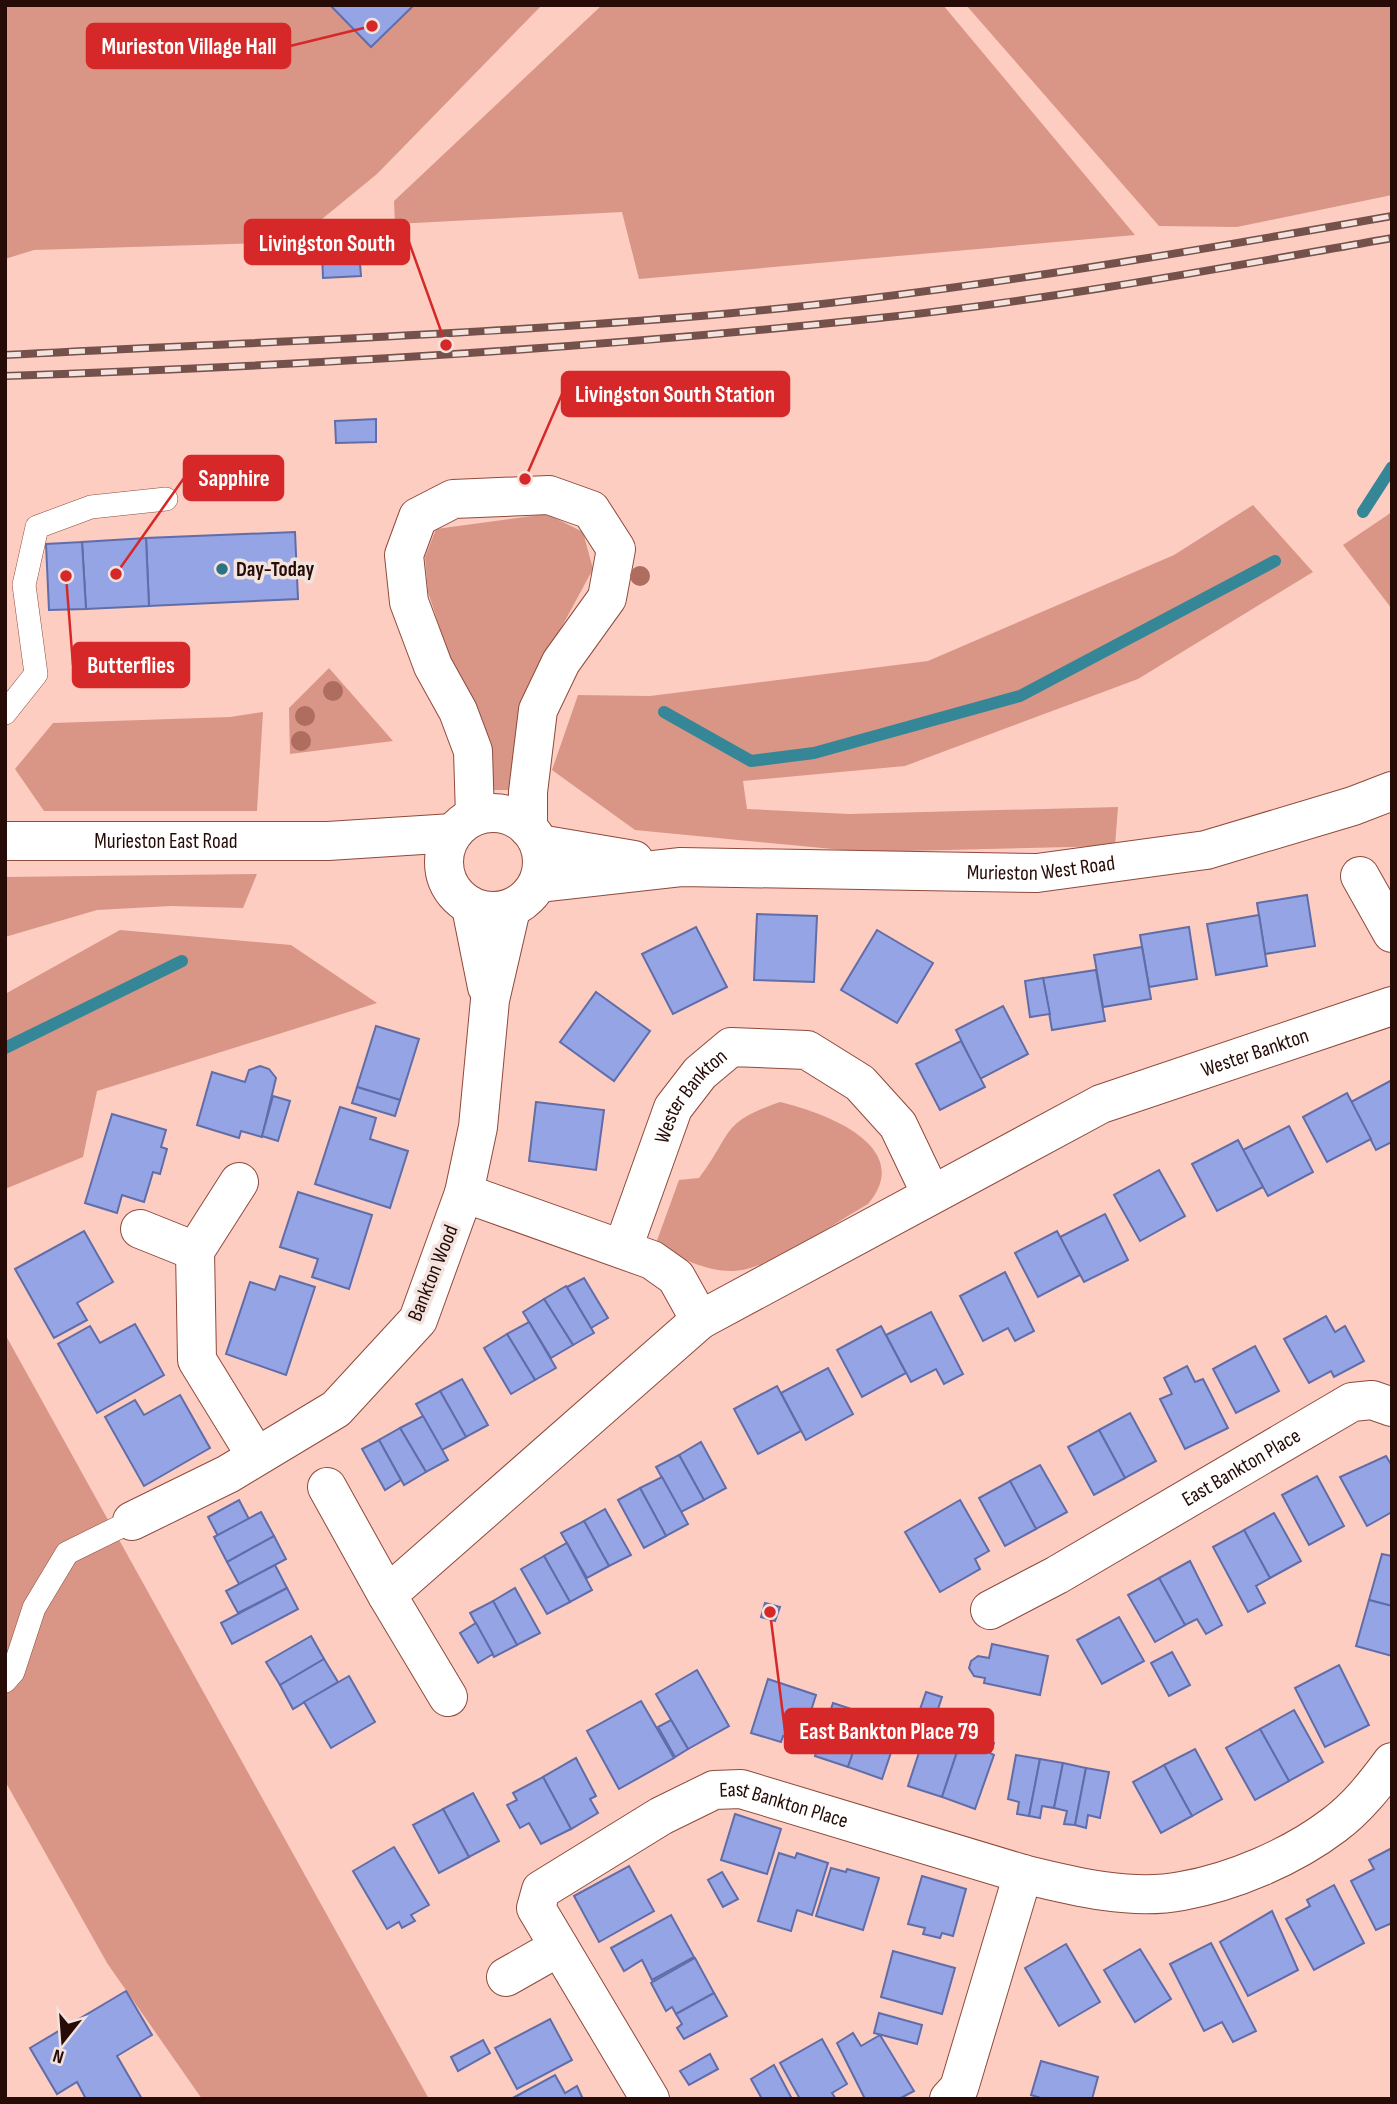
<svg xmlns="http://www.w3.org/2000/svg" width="1397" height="2104" viewBox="0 0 1397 2104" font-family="'Sofia Sans Condensed',sans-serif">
<rect width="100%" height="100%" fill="#fdcdc2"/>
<g fill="#d99686">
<polygon points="5,5 542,5 377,174 294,242 34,250 5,259"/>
<polygon points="602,5 943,5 1135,235 639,279 622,212 395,224 394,201"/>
<polygon points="966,5 1392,5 1392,195 1237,227 1159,226"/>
<polygon points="1253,505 1313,572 1138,679 905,766 743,781 747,809 849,814 1118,807 1115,846 864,852 635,830 552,770 578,695 650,696 928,661 1174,555"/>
<polygon points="1392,512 1392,609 1343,545"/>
<polygon points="547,514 583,532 593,569 560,630 517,790 487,790 472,698 448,653 428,592 425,557 436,529"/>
<polygon points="329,668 393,741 290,754 289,708"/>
<polygon points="263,712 257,811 44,811 15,769 53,723 230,717"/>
<polygon points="257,874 243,908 171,906 97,910 5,937 5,877"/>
<polygon points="120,930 291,945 377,1003 97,1091 83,1157 5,1189 5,994"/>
<path d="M780,1102C823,1112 917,1146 868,1204C836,1222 766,1272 732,1271C704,1271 680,1257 655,1246L679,1180L699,1178C734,1132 719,1123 780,1102Z"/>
<polygon points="5,1334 429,2099 202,2099 107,1963 5,1781"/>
</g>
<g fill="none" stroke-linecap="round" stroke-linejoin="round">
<g stroke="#358696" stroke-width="12">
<polyline points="1363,512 1392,467"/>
<polyline points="664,712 751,761 814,753 1020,696 1275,561"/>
<polyline points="5,1048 182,961"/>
</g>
</g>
<g fill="#95a4e4" stroke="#606da9" stroke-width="2">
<polygon points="330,5 414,5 371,47"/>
<polygon points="359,250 361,276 323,278 322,253"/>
<polygon points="376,419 376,442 336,443 335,421"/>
<polygon points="295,532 298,599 149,606 146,538"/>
<polygon points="146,538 149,606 86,609 82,542"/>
<polygon points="82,542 86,609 49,610 46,544"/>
<polygon points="1307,895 1315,946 1265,954 1257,903"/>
<polygon points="757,914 817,916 814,982 754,980"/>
<polygon points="1259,915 1267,966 1216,975 1207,924"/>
<polygon points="696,927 727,987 673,1014 642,954"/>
<polygon points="1189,927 1197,979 1149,987 1140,935"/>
<polygon points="877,930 933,963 897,1023 841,990"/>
<polygon points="1142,947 1151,999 1103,1007 1094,955"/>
<polygon points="1096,970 1105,1021 1052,1030 1043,978"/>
<polygon points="1043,978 1050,1014 1030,1017 1025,981"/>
<polygon points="596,992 650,1031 614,1081 560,1042"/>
<polygon points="1003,1006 1028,1054 980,1079 956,1030"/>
<polygon points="376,1026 419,1039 400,1100 357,1087"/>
<polygon points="961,1041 985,1087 940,1110 916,1064"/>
<polygon points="260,1066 269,1069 276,1078 262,1137 241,1131 239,1138 197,1125 212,1072 245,1082 249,1070"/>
<polygon points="1392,1080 1392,1142 1376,1150 1351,1102"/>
<polygon points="357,1087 400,1100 395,1116 352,1103"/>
<polygon points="1347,1093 1371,1139 1327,1162 1303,1117"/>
<polygon points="273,1096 290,1101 278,1141 262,1136"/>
<polygon points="536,1102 604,1110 596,1170 529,1161"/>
<polygon points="340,1107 376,1118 370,1139 408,1151 390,1208 315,1184"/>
<polygon points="112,1114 166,1130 161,1147 167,1149 160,1174 153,1172 144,1202 122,1195 117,1213 85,1203"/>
<polygon points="1289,1126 1313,1172 1268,1196 1243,1150"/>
<polygon points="1238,1140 1263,1187 1217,1211 1192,1164"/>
<polygon points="1159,1170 1185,1216 1140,1241 1114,1195"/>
<polygon points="298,1192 372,1215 349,1289 312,1277 318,1259 280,1247"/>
<polygon points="1105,1214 1128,1260 1084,1282 1060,1237"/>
<polygon points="84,1231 113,1282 77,1303 87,1320 54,1338 15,1269"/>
<polygon points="1057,1231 1080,1275 1038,1297 1015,1253"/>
<polygon points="1005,1272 1034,1331 1015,1341 1008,1328 983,1341 960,1296"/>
<polygon points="280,1276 315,1287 286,1375 226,1354 250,1282 275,1290"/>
<polygon points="584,1278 608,1318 591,1328 567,1287"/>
<polygon points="566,1286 594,1333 573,1345 544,1299"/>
<polygon points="544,1299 573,1345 551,1358 523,1312"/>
<polygon points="931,1312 963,1374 944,1384 936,1369 911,1382 886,1335"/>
<polygon points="1326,1316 1335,1332 1345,1326 1364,1361 1334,1377 1331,1371 1309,1383 1284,1339"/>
<polygon points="529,1322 556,1368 535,1380 507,1334"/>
<polygon points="135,1324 164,1375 97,1413 58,1344 90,1326 100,1343"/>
<polygon points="881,1326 906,1373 862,1397 837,1350"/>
<polygon points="507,1334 535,1380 511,1394 484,1348"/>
<polygon points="1255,1346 1279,1391 1236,1413 1213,1369"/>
<polygon points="1187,1366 1195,1382 1203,1379 1228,1428 1185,1449 1160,1399 1172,1394 1164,1378"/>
<polygon points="828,1368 853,1414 806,1440 781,1393"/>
<polygon points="462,1379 488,1425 466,1437 440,1391"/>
<polygon points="777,1386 801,1431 758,1454 734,1409"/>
<polygon points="440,1391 466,1437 442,1450 416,1404"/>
<polygon points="180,1395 210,1448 144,1486 105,1417 135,1400 144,1415"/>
<polygon points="1130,1413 1156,1461 1125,1478 1099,1430"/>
<polygon points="423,1416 448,1460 426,1472 400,1428"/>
<polygon points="400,1428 426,1472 404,1485 379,1440"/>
<polygon points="1099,1430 1125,1478 1094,1495 1068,1447"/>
<polygon points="379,1440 401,1480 385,1490 362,1449"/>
<polygon points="701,1442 726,1488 704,1500 679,1455"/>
<polygon points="679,1455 704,1500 681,1512 656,1467"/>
<polygon points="1386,1456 1392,1466 1392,1512 1367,1526 1340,1477"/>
<polygon points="1040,1465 1067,1512 1036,1529 1010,1481"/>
<polygon points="1317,1476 1344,1526 1309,1545 1282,1495"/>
<polygon points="662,1477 688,1524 666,1536 640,1488"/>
<polygon points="1010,1481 1036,1529 1005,1546 979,1498"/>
<polygon points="640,1488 666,1536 644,1548 618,1500"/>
<polygon points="239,1500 249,1519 218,1536 208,1517"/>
<polygon points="960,1500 989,1551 975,1559 980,1569 940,1592 905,1532"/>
<polygon points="605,1509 631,1555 609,1566 584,1521"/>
<polygon points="261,1512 274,1536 227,1562 214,1537"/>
<polygon points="1274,1513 1301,1561 1270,1578 1244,1530"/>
<polygon points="584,1521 609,1566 587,1578 561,1533"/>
<polygon points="1244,1530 1270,1578 1256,1586 1265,1603 1248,1612 1213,1547"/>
<polygon points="274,1536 286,1559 239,1584 227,1562"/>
<polygon points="567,1543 592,1590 570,1602 544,1556"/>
<polygon points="1382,1554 1392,1556 1392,1606 1369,1600"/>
<polygon points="544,1556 570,1602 547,1614 521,1569"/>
<polygon points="1190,1561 1222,1625 1206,1634 1197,1619 1185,1625 1159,1578"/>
<polygon points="275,1565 287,1588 238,1613 226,1591"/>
<polygon points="1159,1578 1185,1625 1155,1642 1128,1595"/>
<polygon points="287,1588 298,1609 232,1644 221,1623"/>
<polygon points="515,1588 540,1633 517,1645 493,1601"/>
<polygon points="1369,1600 1392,1606 1392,1656 1356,1646"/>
<polygon points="493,1601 517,1645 494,1657 470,1613"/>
<polygon points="765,1603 780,1607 775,1621 761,1617"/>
<polygon points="1119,1617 1144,1661 1102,1684 1077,1640"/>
<polygon points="476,1623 493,1654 478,1663 460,1633"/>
<polygon points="311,1636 324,1659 280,1685 266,1662"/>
<polygon points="992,1644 1048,1656 1040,1695 984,1683 985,1678 974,1676 969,1668 971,1661 978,1656 989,1658"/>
<polygon points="1172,1652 1190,1685 1169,1696 1151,1663"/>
<polygon points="324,1659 338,1682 293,1709 280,1685"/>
<polygon points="1339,1665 1369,1725 1325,1747 1295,1688"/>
<polygon points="697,1670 729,1726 688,1749 656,1694"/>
<polygon points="349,1676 375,1722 331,1748 304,1702"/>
<polygon points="768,1679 816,1695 801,1742 783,1736 781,1742 751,1733"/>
<polygon points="926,1692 942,1697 932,1727 916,1721"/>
<polygon points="641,1701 674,1758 619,1789 587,1731"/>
<polygon points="833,1703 866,1714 848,1767 815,1756"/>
<polygon points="1294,1710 1323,1762 1289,1781 1260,1729"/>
<polygon points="866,1714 900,1726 882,1779 848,1767"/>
<polygon points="671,1720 688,1749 675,1757 658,1727"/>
<polygon points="1260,1729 1289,1781 1255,1800 1226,1748"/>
<polygon points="926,1731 960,1743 942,1797 908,1786"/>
<polygon points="970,1735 994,1743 990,1753 994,1755 975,1809 942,1797 960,1743 967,1745"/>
<polygon points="1195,1749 1222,1799 1192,1816 1164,1765"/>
<polygon points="1016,1755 1040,1759 1029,1816 1017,1814 1019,1802 1008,1799"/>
<polygon points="576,1758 596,1796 590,1799 598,1813 571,1829 543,1777"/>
<polygon points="1040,1759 1063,1763 1054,1808 1042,1806 1040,1818 1029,1816"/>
<polygon points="1063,1763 1086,1768 1075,1825 1064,1824 1067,1811 1054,1808"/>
<polygon points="1164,1765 1192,1816 1161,1833 1133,1782"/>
<polygon points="1086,1768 1109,1772 1100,1818 1088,1815 1086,1828 1075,1825"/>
<polygon points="543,1777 571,1829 541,1844 529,1823 520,1828 507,1805 517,1800 513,1793"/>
<polygon points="473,1793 499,1841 469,1857 443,1809"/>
<polygon points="443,1809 469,1857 439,1873 413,1825"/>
<polygon points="735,1814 781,1829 767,1874 721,1860"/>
<polygon points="394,1847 429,1905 411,1915 415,1921 402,1928 399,1922 387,1929 353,1871"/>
<polygon points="1392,1848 1392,1923 1376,1930 1351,1881 1374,1869 1369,1860"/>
<polygon points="779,1853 795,1858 797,1853 828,1863 812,1915 797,1910 791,1931 758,1921"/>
<polygon points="629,1866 654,1911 599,1942 574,1896"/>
<polygon points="831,1868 846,1872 847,1869 879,1878 863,1930 816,1916"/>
<polygon points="722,1872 738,1899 723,1907 708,1880"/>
<polygon points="922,1876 966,1889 953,1936 942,1933 940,1938 923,1934 925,1928 908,1924"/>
<polygon points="1334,1885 1364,1943 1314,1970 1286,1919 1310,1906 1307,1900"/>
<polygon points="1272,1911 1298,1970 1248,1996 1220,1942"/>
<polygon points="671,1915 694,1957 652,1980 642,1960 624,1971 611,1948"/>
<polygon points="1211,1943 1256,2031 1233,2042 1222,2022 1204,2031 1170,1964"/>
<polygon points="1066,1944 1100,2002 1059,2026 1025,1968"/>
<polygon points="1140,1949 1171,1999 1135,2022 1104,1970"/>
<polygon points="893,1951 955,1968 942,2014 881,1997"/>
<polygon points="695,1958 714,1993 676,2014 672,2007 666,2011 651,1983"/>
<polygon points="126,1991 152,2035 117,2056 142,2099 86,2099 77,2082 57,2094 30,2048"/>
<polygon points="714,1993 727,2016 684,2039 677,2028 682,2024 676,2014"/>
<polygon points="879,2013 922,2025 917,2044 874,2033"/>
<polygon points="550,2019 572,2060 517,2089 495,2048"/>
<polygon points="853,2033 861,2046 880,2035 914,2091 899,2099 865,2099 837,2043"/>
<polygon points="822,2039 847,2084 832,2093 836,2099 800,2099 780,2063"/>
<polygon points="483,2040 490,2053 458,2071 451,2057"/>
<polygon points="710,2054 718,2069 689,2085 680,2071"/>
<polygon points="1041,2061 1098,2077 1092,2099 1044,2099 1031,2095"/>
<polygon points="774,2065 792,2099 762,2099 751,2079"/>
<polygon points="555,2075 565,2093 577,2086 583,2099 511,2099"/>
</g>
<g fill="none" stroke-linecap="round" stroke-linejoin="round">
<g stroke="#8e4a3b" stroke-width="24">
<g id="lane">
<polyline points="5,713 36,674 24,585 37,527 91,507 166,499"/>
<polyline points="5,1681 13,1672 34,1608 67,1553 132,1521"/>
</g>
</g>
<g stroke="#8e4a3b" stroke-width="40">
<g id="street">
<polyline points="475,816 473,751 458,711 433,666 409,602 404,555 418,517 453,499 549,495 591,510 616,549 607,598 561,662 538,710 528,792 528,828"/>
<polyline points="1360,876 1392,933"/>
<polyline points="471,907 487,987"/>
<polyline points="239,1182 195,1251 197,1360 256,1456"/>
<path id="s1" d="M464,1193L652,1260L676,1277L700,1320L1101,1104L1392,1006"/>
<polyline points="140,1229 195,1251"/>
<path id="s2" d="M623,1248L673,1108L700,1073L731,1047L807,1050L860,1083L898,1125L931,1194"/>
<polyline points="327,1487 387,1595"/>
<polyline points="132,1521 228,1474 336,1409 418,1320 464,1193 478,1127 490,1000 511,909"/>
<path id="s3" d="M990,1610L1057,1575L1352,1402L1372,1400L1392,1407"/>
<polyline points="448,1697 387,1595 700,1320"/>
<polyline points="506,1977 559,1947"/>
<path id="s4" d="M650,2099L536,1908L541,1890L661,1816L714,1790L741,1789L1023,1874"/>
<path d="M949,2099L959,2088L1023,1874C1072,1886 1131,1901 1182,1891C1233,1882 1292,1857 1334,1825C1357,1808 1375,1785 1392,1762"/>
</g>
</g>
<g stroke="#8e4a3b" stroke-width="40">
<g id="secondary">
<circle cx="493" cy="862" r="49"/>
<path id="s5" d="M5,841H328L453,833"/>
<polyline points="539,844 634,860"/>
<path id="s6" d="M538,883L681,867L1037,873L1206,850L1353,806L1392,791"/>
</g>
</g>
<use href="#lane" stroke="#fff" stroke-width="23"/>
<use href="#street" stroke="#fff" stroke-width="38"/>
<use href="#secondary" stroke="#fff" stroke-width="38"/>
<g stroke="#74514a" stroke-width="8">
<g id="rail">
<path d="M5,355C241,343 477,335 712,315C940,295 1166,256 1392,216"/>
<path d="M5,376C297,366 589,349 879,318C1051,300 1222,268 1392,238"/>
</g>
</g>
<use href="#rail" stroke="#f3e3df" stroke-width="5" stroke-dasharray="16" stroke-linecap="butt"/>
</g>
<g fill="#ae6d5f">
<circle cx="640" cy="576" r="10"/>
<circle cx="333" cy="691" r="10"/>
<circle cx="305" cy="716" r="10"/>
<circle cx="301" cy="741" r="10"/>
</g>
<circle fill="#2c7280" stroke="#f3e3df" stroke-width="2.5" cx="222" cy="569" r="7"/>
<g text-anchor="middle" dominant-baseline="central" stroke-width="7" stroke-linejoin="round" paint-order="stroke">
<g font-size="21" font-weight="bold" fill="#260b06" stroke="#f3e3df" text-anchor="start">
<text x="236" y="569">Day-Today</text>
</g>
<g font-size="21" fill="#260b06" stroke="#f3e3df">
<text stroke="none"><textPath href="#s5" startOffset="161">Murieston East Road</textPath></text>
<text stroke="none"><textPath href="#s6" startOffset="504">Murieston West Road</textPath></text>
<text stroke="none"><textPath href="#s1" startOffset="896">Wester Bankton</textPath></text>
<text stroke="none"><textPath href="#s2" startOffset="168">Wester Bankton</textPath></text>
<text transform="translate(433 1273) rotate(-68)">Bankton Wood</text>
<text stroke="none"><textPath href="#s3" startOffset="289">East Bankton Place</textPath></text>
<text stroke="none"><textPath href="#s4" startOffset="513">East Bankton Place</textPath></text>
</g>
</g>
<path fill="none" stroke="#d62828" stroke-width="2.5" d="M372 26L290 46M446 345L409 242M525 479L562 394M116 574L184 478M66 576L73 665M770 1612L785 1731"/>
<g fill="#d62828" stroke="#f3e3df" stroke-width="2.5">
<circle cx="372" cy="26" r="7"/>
<circle cx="446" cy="345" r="7"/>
<circle cx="525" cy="479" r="7"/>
<circle cx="116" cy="574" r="7"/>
<circle cx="66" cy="576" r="7"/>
<circle cx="770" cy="1612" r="7"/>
</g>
<g fill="#d62828" stroke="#d62828" stroke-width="2.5">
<rect x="87" y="24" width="203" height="44" rx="7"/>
<rect x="245" y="220" width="164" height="44" rx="7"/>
<rect x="562" y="372" width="227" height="44" rx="7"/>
<rect x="184" y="456" width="99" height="44" rx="7"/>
<rect x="73" y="643" width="116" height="44" rx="7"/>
<rect x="785" y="1709" width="208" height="44" rx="7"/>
</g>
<g font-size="23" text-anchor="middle" font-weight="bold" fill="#fff">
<text x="189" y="54">Murieston Village Hall</text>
<text x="327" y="251">Livingston South</text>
<text x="675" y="402">Livingston South Station</text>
<text x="234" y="486">Sapphire</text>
<text x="131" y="673">Butterflies</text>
<text x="889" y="1739">East Bankton Place 79</text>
</g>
<rect width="1397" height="2104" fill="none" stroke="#260b06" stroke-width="14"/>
<g transform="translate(63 2041) rotate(197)" stroke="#f3e3df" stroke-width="5" paint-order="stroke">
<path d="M0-5L12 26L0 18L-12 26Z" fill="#260b06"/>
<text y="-10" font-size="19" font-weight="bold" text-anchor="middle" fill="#260b06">N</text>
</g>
</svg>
